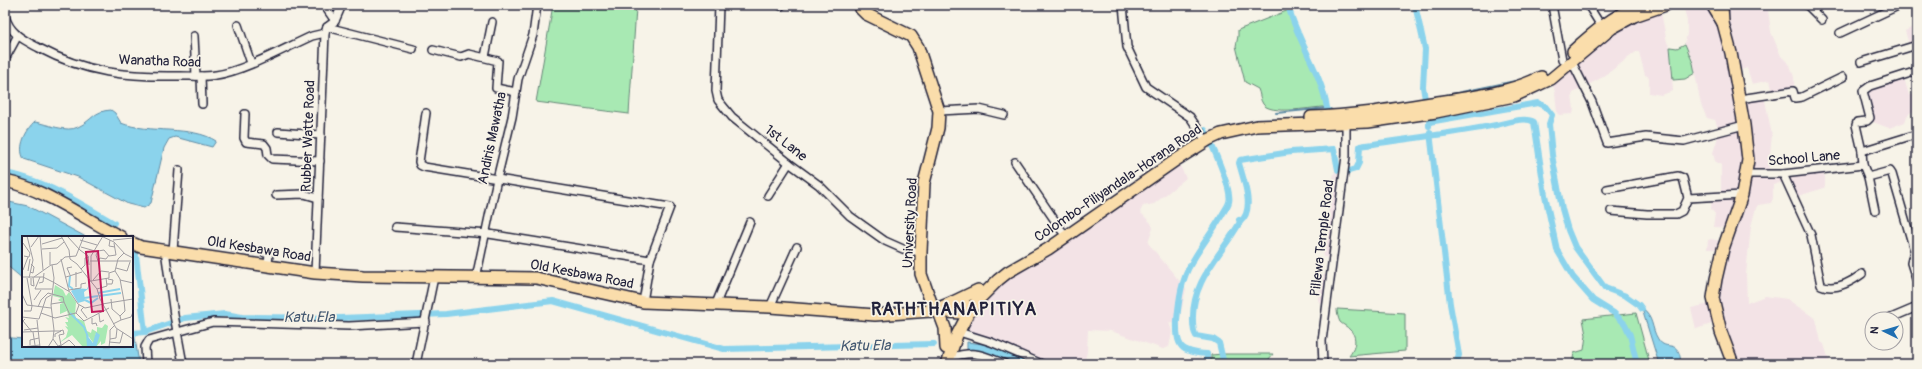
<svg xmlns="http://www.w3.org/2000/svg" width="1922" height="369" viewBox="0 0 1922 369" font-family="Pangolin,sans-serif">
<rect width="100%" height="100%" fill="#f7f3e8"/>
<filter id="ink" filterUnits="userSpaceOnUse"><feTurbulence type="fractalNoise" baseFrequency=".025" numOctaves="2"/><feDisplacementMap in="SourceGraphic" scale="8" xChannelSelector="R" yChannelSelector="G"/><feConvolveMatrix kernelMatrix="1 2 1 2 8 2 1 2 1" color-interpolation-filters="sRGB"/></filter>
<g filter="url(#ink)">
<g fill="#f3e3e6">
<polygon points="1683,5 1705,5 1713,8 1722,5 1770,5 1768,10 1771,32 1781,56 1790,65 1794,77 1794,92 1773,94 1770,80 1752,84 1747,68 1735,72 1739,99 1764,95 1772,135 1768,174 1822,170 1825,177 1825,185 1824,188 1795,197 1786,181 1773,185 1773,198 1771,203 1758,205 1756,208 1751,226 1746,274 1747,303 1765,296 1787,299 1816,319 1821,342 1824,344 1830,364 1733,364 1718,322 1696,329 1691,308 1714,303 1723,249 1707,249 1708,240 1711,239 1726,242 1730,228 1713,227 1715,214 1711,209 1712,197 1721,196 1721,165 1715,161 1713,153 1718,137 1718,128 1715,120 1707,118 1701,105 1693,63 1685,44 1687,33 1687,21"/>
<polygon points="1660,7 1667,42 1670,47 1673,91 1661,95 1649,93 1649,77 1645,75 1639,52 1636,52 1603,77 1573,93 1572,96 1574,109 1573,114 1559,115 1557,113 1555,92 1551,79 1606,32"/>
<polygon points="1917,25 1917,45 1910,47 1905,31"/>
<polygon points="1903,75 1909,95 1917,95 1917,112 1911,112 1907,116 1905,122 1889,128 1873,122 1870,118 1865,88"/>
<polygon points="1179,164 1186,178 1154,204 1143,206 1140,212 1151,223 1153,228 1148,243 1186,289 1180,317 1180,326 1169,322 1172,332 1169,347 1163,349 1111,331 1088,330 1087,352 1084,364 1042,364 964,332 970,320 982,304 1010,277"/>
<polygon points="1336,167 1338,170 1344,171 1333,258 1323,257 1333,177"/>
<polygon points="1321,275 1331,275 1327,303 1322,304 1319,302 1318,300"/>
<polygon points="956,353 989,358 985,364 949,364"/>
</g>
<g fill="#a8e9b3" stroke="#658677">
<polygon points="553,5 594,5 636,8 629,114 536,102"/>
<path d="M1289,10L1315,69L1327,108L1322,107C1309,108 1270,115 1263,104C1260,100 1260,93 1258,89L1245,82L1236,46L1238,36V30Z"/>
<polygon points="1685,44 1693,63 1695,73 1685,79 1673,80 1670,47 1677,48"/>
<path d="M1337,309L1405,313V351L1349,356C1355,349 1358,337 1350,330C1347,326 1343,325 1340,322C1338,318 1337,313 1337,309Z"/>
<polygon points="1636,313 1650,364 1572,364 1574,353 1584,350 1586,335 1583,319"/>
<polygon points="1223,354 1273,354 1265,364 1211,364 1211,355"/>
</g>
<g fill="#8bd3ec" stroke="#618ca5">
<path d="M111,110L115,113L121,123C149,134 192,125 216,141L212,147L175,137L169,139L164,148L151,203L144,208L128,204L78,177L24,159C17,147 26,130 35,122C47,124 67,133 78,127C93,120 93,111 111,110Z"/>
<polygon points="9,202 28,206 86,237 23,237 23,279 5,264 5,203"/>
<path d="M1642,309C1654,317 1651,328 1658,339C1666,353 1679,336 1681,364H1659Z"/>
<polygon points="132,318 139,364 5,364 5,335 12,338 23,339 23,346 132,346"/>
<polygon points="967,342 983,344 1036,364 1009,364 967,349"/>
</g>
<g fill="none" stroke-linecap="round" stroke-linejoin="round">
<g stroke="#618ca5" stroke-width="2">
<polyline points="1442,96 1520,80"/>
<polyline points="1276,113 1327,108 1335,111"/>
</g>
<g stroke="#8bd3ec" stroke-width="6">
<path d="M1288,5C1297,41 1321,71 1327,108"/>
<polyline points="1415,5 1425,49 1423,87 1425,99"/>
<polyline points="1429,126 1429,122 1538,103 1545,106 1552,115 1549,124 1552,155 1562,209 1568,230 1575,247 1605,288 1626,296 1639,305 1642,309"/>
<path d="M1205,130C1211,143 1233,190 1229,202C1228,206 1224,211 1222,215C1213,231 1201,246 1192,262C1181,280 1179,299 1177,320C1176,347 1180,352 1207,354V364"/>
<polyline points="1430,132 1450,304 1459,355 1456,364"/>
<path d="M1346,172L1356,169L1359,163L1360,146C1405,139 1451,134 1496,125C1506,123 1525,116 1534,122L1545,195L1557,250L1573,277L1593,300L1614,313L1625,324L1630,335L1637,364"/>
<path d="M5,173C45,180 79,203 114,223"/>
<path d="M1240,222C1256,210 1243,179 1239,163L1240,160L1291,152L1334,149L1338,170"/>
<polyline points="136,255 145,332 185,318 225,314 242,317 340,318 446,314 553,301 724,349 934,344"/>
<polyline points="132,333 145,332"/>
<path d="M1224,364L1219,343L1213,339L1196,336C1193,331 1193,326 1193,321C1191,280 1222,255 1240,222L1239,220"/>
</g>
<g stroke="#22223b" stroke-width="10">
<g id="street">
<polyline points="324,5 335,21"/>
<polyline points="719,5 716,91 718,100 732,117 789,163 819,185 850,216 885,241 903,249 921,252"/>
<polyline points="1123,5 1127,47 1146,87 1190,117 1206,141"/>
<polyline points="1552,5 1562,60"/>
<polyline points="1588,5 1603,29"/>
<polyline points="1807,5 1822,20"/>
<polyline points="781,6 782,5"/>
<path d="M5,16C10,34 24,40 39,48C86,73 127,77 180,76C192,76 205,77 216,75C244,71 285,48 312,36L325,33"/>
<polyline points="238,25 251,63"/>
<polyline points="327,27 413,49"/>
<polyline points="1840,33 1900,5"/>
<polyline points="194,36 196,76"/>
<polyline points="433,50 461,57 469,54 498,61 496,88 516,92"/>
<polyline points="485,57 492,22"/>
<polyline points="5,59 17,37"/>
<polyline points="1572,62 1592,102 1607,143 1646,137 1684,141 1744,125"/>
<polyline points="1861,62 1917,45"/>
<polyline points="201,76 202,104"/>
<polyline points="1739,99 1793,91 1795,98 1802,97 1843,77"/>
<polyline points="939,111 979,109 1004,115"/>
<polyline points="426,113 419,162 420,165 424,167 670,207 650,260 643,302"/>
<polyline points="245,114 244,138 246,142 264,144 267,148 268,155 272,159 320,161"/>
<polyline points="278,132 321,135"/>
<polyline points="1862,151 1917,134"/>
<polyline points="1015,162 1062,231"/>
<polyline points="1746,174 1783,174 1863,165"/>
<path d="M1783,174L1811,235L1821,285C1834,291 1851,282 1862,274"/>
<polyline points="1868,177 1890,171 1892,174 1914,250 1911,263 1917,282"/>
<polyline points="1607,189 1678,176 1683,178 1688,198 1682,211 1676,214 1647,214 1611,211"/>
<polyline points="276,195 304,194 318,198"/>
<polyline points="768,196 789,163"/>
<polyline points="1688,198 1742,195"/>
<polyline points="1875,211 1868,177 1863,165 1862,151 1856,125 1857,122 1867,121 1870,118 1863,91 1870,86 1917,71"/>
<polyline points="395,227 489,234 650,260"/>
<polyline points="165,250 174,315 183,364"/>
<polyline points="173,251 179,170"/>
<polyline points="265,253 269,253 268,265"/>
<polyline points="315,273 325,33 327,27 335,21 342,5"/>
<polyline points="476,278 497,179 512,117 518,79 533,35 537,5"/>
<polyline points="715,306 750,222"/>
<polyline points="770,307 797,247"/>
<polyline points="1891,318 1917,307"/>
<polyline points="959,332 991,342 1042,364"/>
<path d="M949,358C975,350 980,354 1005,364"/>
<polyline points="146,364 145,347 149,340 213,322 349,326 426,322"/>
<polyline points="416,364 434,277"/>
<polyline points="1323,364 1322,341 1346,156 1346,120"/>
</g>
</g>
<g stroke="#22223b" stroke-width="14">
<g id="primary">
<polyline points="860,5 861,9 866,14 911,36 918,47 939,111 938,128 924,183 921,252 921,274 932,305 931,311"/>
<polyline points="1712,5 1723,23"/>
<polyline points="1722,5 1723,23 1731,53 1744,125 1748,160 1742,195 1723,249 1716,279 1713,298 1721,332 1733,364"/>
<path d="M1573,51C1594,32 1613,16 1639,5"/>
<path d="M1311,117C1354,116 1395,109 1438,102C1473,97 1509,93 1541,77"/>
<path d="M5,181C48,190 82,218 121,237"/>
<polyline points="132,243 141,247 315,273 363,276 536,278 643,302 770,307 875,315 931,311 962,313"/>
<polyline points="953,302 978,290"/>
<polyline points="934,310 953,302 966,305"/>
<polyline points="939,312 945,328 946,348"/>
<polyline points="947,364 957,335 968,314 977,301 998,280 1008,272 1048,249 1176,160 1208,140 1221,134 1257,126 1368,122 1436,112 1514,96 1551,79 1612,28 1634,16 1666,5"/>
</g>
</g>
<use href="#street" stroke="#f7f3e8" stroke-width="7"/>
<use href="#primary" stroke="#faddab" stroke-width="11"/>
</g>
</g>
<g text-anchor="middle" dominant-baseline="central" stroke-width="3.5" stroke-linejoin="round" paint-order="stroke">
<g font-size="14" fill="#22223b" stroke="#f7f3e8">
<text transform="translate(160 61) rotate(2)">Wanatha Road</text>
<text transform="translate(308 136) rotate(-88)">Rubber Watte Road</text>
<text transform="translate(492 138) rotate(-78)">Andiris Mawatha</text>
<text transform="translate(786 143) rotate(38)">1st Lane</text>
<text transform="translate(1804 158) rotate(-5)">School Lane</text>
<text transform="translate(1118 183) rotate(-34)">Colombo-Piliyandala-Horana Road</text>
<text transform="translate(910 223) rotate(-87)">University Road</text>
<text transform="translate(1322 238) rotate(-83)">Pillewa Temple Road</text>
<text transform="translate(259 249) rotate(9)">Old Kesbawa Road</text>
<text transform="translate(582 274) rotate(11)">Old Kesbawa Road</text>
</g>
<g font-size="15" font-style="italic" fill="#425770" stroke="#f7f3e8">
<text x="309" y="317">Katu Ela</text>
<text transform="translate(865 346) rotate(-1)">Katu Ela</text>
</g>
<g font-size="18" font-weight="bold" letter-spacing="1" fill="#22223b" stroke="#f7f3e8">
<text x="954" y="309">RATHTHANAPITIYA</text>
</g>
</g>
<g transform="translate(22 236)">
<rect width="111" height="111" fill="#f7f3e8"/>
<path d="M33,49L41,54L44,60L47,56L54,66L53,79L54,82L62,85L65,95L69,97L70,93L75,96V91L80,92L83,88L86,90L83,107L79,109V105L74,111V97L72,108L65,98V111H61L50,99L37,107L44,101L46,94L43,90L46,91L43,86H46V84L43,81L47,82L45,75L38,78V68L41,67L36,64L39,62L31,60Z" fill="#a8e9b3"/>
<path d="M68,46L66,53L62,56L63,65L56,67L49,55L54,52L65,53ZM74,96L78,99L74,111H65L64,98L71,107Z" fill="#8bd3ec"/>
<path fill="none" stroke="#8bd3ec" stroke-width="2" d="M48,40L47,50L51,53M76,57L98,53M77,60L99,57M62,62L76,60M63,64L69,67L76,62M48,77L62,91L66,101"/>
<path fill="none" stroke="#a29fa3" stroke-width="1" d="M5,0L11,24L7,42M18,0L21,34M39,0L47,14L48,23L55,28L75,53L78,63L94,92L111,103M45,0L58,14M79,0L92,6L103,18L111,22M58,4L75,9M88,4L87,10L93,11M91,4L111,2M1,7L8,17L7,21L2,20M20,8L40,2M9,11L17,0M59,11L73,15M20,13L35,12L42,6M58,14L66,20L67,29M28,16V29M39,23L47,55M68,25H96M76,25L74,19L76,15L82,14L87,20L94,19L92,7M76,25L78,22L84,23L87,19M96,25H109M29,29L35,28L43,21L54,20L62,0M94,32L105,35L108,26M59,33L63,29V22L67,21M1,34L6,21M6,35L8,23M93,35L98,43L102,65M8,36L11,37L12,31L9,28M48,39L45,32L50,31M0,41H21L31,46L48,56L56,68L63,72L82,68M12,41L29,29M18,41L13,53H30M44,41L60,36M5,42L10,70M9,42V49L12,50L11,41M71,44L79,35L87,36M98,44L111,47M69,45L87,42V37L93,35L96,23L102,17M69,46V20L81,0M17,47L21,46L22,37M85,48H90L91,44L86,43M54,51V36M75,53L85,50L84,42M47,54L59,52V48L64,47M0,58L5,69L29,72M89,63L90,73L98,80M12,64L19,54M29,68L42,66L48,79M80,68L111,63M57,69L54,77L62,85L87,72M16,71L19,64L26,57L41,61L42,66M62,71L59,74L65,82M2,75H9L10,70M19,77L33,82L54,77M77,78L78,86L82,84M0,81L17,83L24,62L29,59M70,82V88L74,87L75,90M3,83L1,85L10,96M15,84L18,111M99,84L109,81L111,76M91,88L99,84L98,80L103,75L102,65M2,94L16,92M32,95H39L33,98V101M0,96L32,95M11,96L13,109M37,99L42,98L41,94L38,95M31,103L36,110L39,109L37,99M88,103V94L93,89M87,106L98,107L101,96M8,109V104L17,102M0,111L18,109M26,111L31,103L32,94L29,69L32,42L30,29M37,111L47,104L54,111M87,111L88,103L94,102L95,93"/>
<path fill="#c2185b" fill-opacity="0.15" stroke="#c2185b" stroke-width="2" d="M76,15L81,75L70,76L64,16Z"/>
<rect width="111" height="111" fill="none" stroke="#22223b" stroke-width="2"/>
</g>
<rect width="1922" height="369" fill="none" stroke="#f7f3e8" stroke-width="20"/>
<rect x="10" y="10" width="1902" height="349" fill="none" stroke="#22223b" stroke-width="1.5" filter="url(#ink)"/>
<g transform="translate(1884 331) rotate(275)"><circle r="19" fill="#f7f3e8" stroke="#a29fa3"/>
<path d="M0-3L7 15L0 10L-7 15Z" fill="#1f6fb2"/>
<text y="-6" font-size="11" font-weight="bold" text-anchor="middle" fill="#22223b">N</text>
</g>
</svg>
